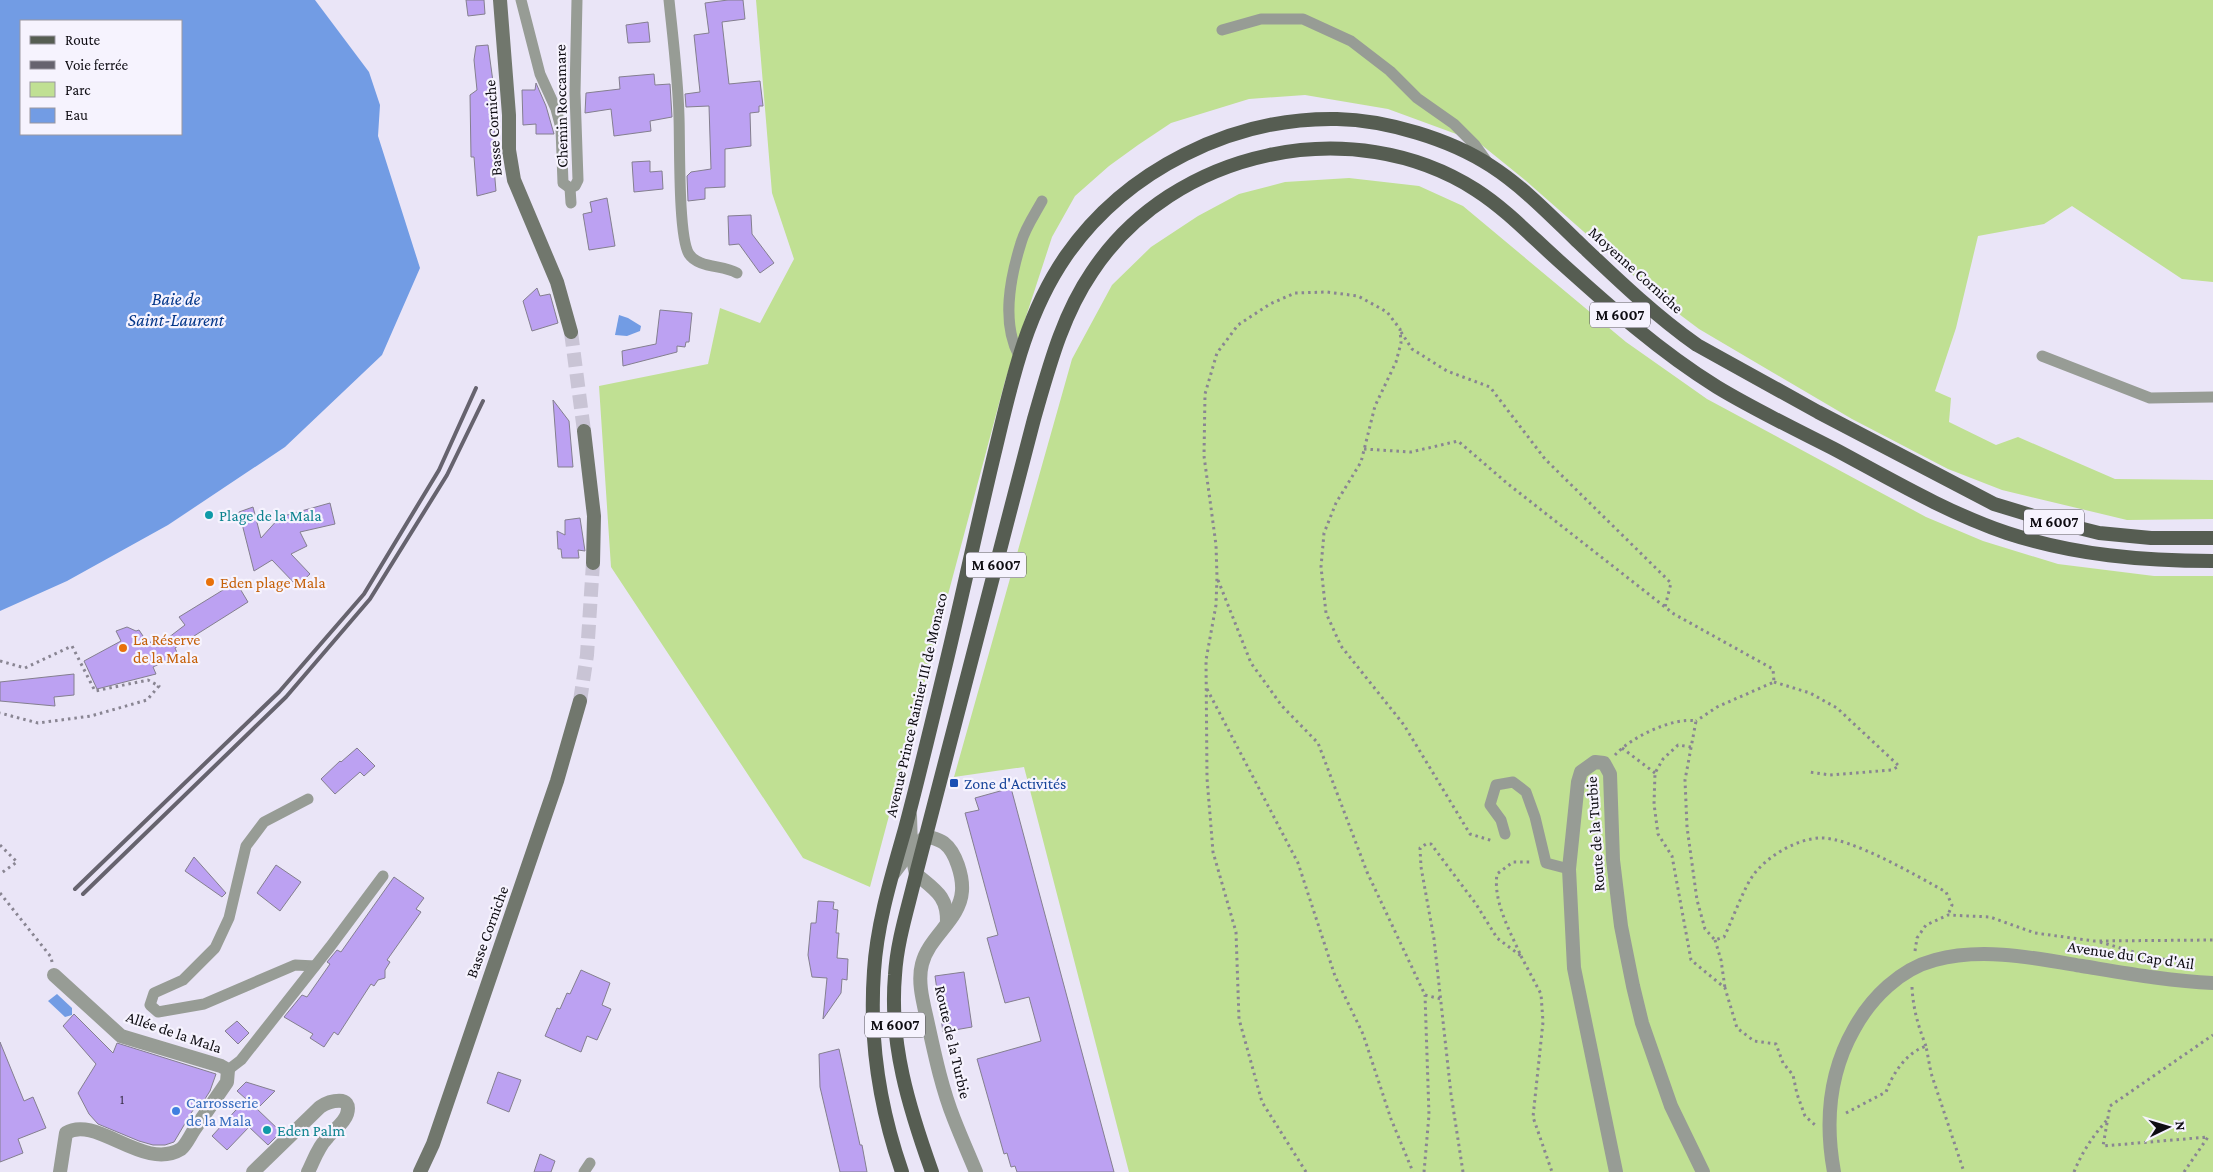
<svg xmlns="http://www.w3.org/2000/svg" width="2213" height="1172" viewBox="0 0 2213 1172" font-family="'Crimson Pro',serif">
<rect width="100%" height="100%" fill="#eae5f7"/>
<g fill="#c0e093">
<polygon points="756,0 2213,0 2213,282 2182,279 2072,206 2044,224 1978,236 1956,328 1935,391 1951,398 1949,422 1996,445 2018,437 2115,479 2213,480 2213,519 2127,520 2002,490 1948,469 1852,419 1699,329 1667,305 1525,180 1478,142 1388,109 1305,95 1249,99 1171,123 1138,145 1109,166 1075,196 1052,237 1005,381 870,887 803,858 611,567 599,386 708,364 720,308 760,323 794,259 772,193"/>
<polygon points="1349,178 1419,186 1463,206 1626,342 1707,399 1926,517 1983,541 2058,564 2154,576 2213,576 2213,1172 1129,1172 1024,767 954,777 1072,359 1112,285 1151,247 1198,216 1239,194 1285,182"/>
</g>
<g fill="#729ce4" fill-rule="evenodd">
<path d="M0,0H315L369,72L380,105L378,136L420,268L382,355L285,447L168,525L67,581L0,611ZM21,21H181V134H21Z"/>
<polygon points="619,315 628,318 641,326 640,331 627,336 615,335"/>
<polygon points="57,994 72,1008 72,1015 65,1017 48,1001"/>
</g>
<g fill="#bca1f2" stroke="#847f8f">
<polygon points="466,0 484,0 485,14 468,16"/>
<polygon points="728,0 743,0 745,19 722,22 729,84 760,81 763,106 759,106 759,112 750,113 751,146 725,149 725,187 705,188 705,199 688,201 687,176 691,172 711,169 709,106 686,107 685,94 700,92 694,35 709,33 705,3"/>
<polygon points="648,22 650,42 628,43 626,25"/>
<polygon points="488,45 494,89 495,156 493,156 496,191 477,196 474,157 471,157 470,95 477,90 474,60 476,46"/>
<polygon points="654,74 655,85 670,84 672,117 650,121 651,131 614,136 611,109 585,113 586,93 620,89 619,77"/>
<polygon points="536,83 546,106 554,134 536,134 536,124 523,125 522,90 535,90"/>
<polygon points="650,161 650,172 662,171 663,189 634,192 632,162"/>
<polygon points="607,198 615,246 589,250 583,214 592,212 590,202"/>
<polygon points="751,215 752,234 774,263 760,273 739,244 729,245 728,216"/>
<polygon points="537,288 540,296 550,294 558,323 532,331 523,301"/>
<polygon points="660,310 692,313 689,342 686,342 685,347 677,346 677,352 623,366 622,351 656,344"/>
<polygon points="553,400 569,421 573,467 558,467"/>
<polygon points="330,503 335,524 300,532 307,546 291,554 310,574 297,586 272,560 254,571 239,512 253,507 261,538 280,517"/>
<polygon points="580,518 585,551 578,550 579,558 562,558 561,549 558,549 557,531 565,535 565,520"/>
<polygon points="236,582 248,602 175,648 178,655 153,667 156,674 97,689 84,661 121,641 116,631 127,627 136,631 139,630 149,645 152,640 156,647 185,625 179,617"/>
<polygon points="74,674 74,695 54,697 55,706 0,701 0,682"/>
<polygon points="357,748 375,766 364,776 360,772 335,794 321,779 340,761 341,762"/>
<polygon points="1011,788 1114,1172 1017,1172 1015,1166 1011,1167 1007,1153 1004,1154 977,1059 1041,1041 1029,997 1005,1003 987,938 998,935 965,813 979,810 975,798"/>
<polygon points="194,857 226,893 222,897 185,871"/>
<polygon points="276,865 301,882 280,911 257,893"/>
<polygon points="394,877 424,898 416,909 421,912 387,960 390,962 385,970 385,978 378,980 374,986 371,984 338,1035 334,1032 324,1047 310,1038 313,1034 284,1017 302,995 307,997 330,964 327,962 337,950 341,952"/>
<polygon points="818,901 834,902 833,909 838,910 836,933 839,933 837,958 848,959 847,980 842,979 841,993 823,1019 827,978 812,977 808,955 811,923 816,923"/>
<polygon points="581,970 610,983 602,1005 611,1009 597,1040 587,1036 581,1052 545,1036 557,1008 560,1009 567,993 570,994"/>
<polygon points="964,972 972,1027 943,1032 935,976"/>
<polygon points="74,1014 113,1053 117,1043 216,1074 210,1091 203,1102 199,1100 174,1142 165,1145 153,1145 139,1141 98,1124 89,1114 78,1093 96,1064 63,1026"/>
<polygon points="237,1021 249,1033 238,1044 225,1031"/>
<polygon points="0,1042 24,1101 33,1097 46,1128 18,1139 23,1153 0,1162"/>
<polygon points="839,1049 860,1145 862,1145 867,1172 840,1172 820,1087 819,1054"/>
<polygon points="498,1072 521,1080 509,1112 487,1103"/>
<polygon points="246,1082 275,1091 257,1109 281,1132 268,1145 249,1127 227,1150 212,1136 246,1099 237,1091"/>
<polygon points="540,1154 555,1161 551,1172 534,1172"/>
</g>
<g fill="none" stroke-linecap="round" stroke-linejoin="round">
<g stroke="#c9c4d5" stroke-width="14" stroke-dasharray="14 7" stroke-linecap="butt">
<polyline points="571,332 584,431"/>
<polyline points="580,701 587,655 593,563"/>
</g>
<g stroke="#898592" stroke-width="3" stroke-dasharray="2.5 4" stroke-linecap="butt">
<polyline points="1401,332 1412,349 1447,371 1490,387 1545,459 1671,583 1665,607"/>
<polyline points="1364,449 1411,452 1458,441 1508,484 1674,614 1773,669 1774,682 1717,707 1696,721"/>
<polyline points="1218,580 1251,663 1282,706 1318,743 1367,872 1425,995 1441,999"/>
<polyline points="0,661 25,668 72,646 95,691 148,680 159,686 147,700 91,716 38,723 0,713"/>
<polyline points="1774,682 1810,693 1837,708 1899,766 1892,770 1830,775 1809,772"/>
<polyline points="1207,689 1298,863 1335,976 1363,1034 1391,1119 1413,1172"/>
<polyline points="1691,747 1678,745 1663,759 1655,773 1654,804 1658,834 1672,856 1691,960 1725,988 1737,1028 1754,1041 1776,1044 1783,1063 1793,1075 1797,1094 1805,1116 1815,1125"/>
<polyline points="1622,748 1655,773"/>
<path d="M1615,755C1631,737 1673,717 1696,721L1685,780L1687,827L1697,900L1705,929L1715,940L1724,937C1733,919 1743,889 1754,874C1768,856 1796,839 1820,838C1851,837 1917,876 1946,892L1952,905L1948,915"/>
<polyline points="0,845 17,862 0,874"/>
<polyline points="0,893 51,957 52,962"/>
<polyline points="1715,940 1721,960 1725,988"/>
<polyline points="2100,942 2151,957 2193,964"/>
<polyline points="1915,951 1917,938 1926,925 1948,915 1990,917 2035,933 2094,941 2213,940"/>
<polyline points="1521,956 1541,994 1543,1022 1533,1117 1552,1172"/>
<path d="M1912,987C1913,1008 1918,1026 1926,1046"/>
<path d="M1846,1113L1886,1092C1893,1073 1906,1053 1926,1046L1931,1073L1964,1172"/>
<polyline points="1306,1172 1262,1102 1239,1019 1236,932 1213,852 1207,778 1206,660 1216,605 1217,577 1216,545 1204,456 1205,394 1217,353 1238,325 1270,304 1295,293 1327,292 1358,296 1387,312 1400,329 1401,343 1396,362 1375,406 1361,462 1336,503 1324,533 1321,567 1326,613 1341,646 1404,725 1470,834 1493,841"/>
<polyline points="1424,1172 1429,1115 1425,995"/>
<path d="M1463,1172L1451,1094L1434,939L1421,867L1420,848L1426,844H1431L1476,904L1497,938L1521,956C1510,931 1493,902 1497,874L1513,862H1532"/>
<path d="M2074,1172C2082,1152 2093,1136 2107,1120"/>
<polyline points="2184,1172 2208,1137 2103,1146 2110,1106 2213,1035"/>
</g>
<g stroke="#979c95" stroke-width="11">
<polyline points="521,0 540,74 556,109 561,128 563,183 570,188 575,186 578,180 575,93 577,0"/>
<path d="M669,0C673,39 678,78 679,117C680,142 678,237 689,254C698,268 723,265 737,273"/>
<polyline points="1222,30 1261,19 1303,19 1351,41 1390,71 1417,98 1454,124 1475,145 1488,163"/>
<polyline points="570,188 571,203"/>
<path d="M1019,356C1001,322 1010,278 1021,243C1025,228 1035,214 1042,201"/>
<polyline points="2042,356 2150,398 2213,397"/>
<polyline points="308,799 264,822 246,846 229,918 215,948 183,980 154,993 150,1005 158,1012 204,1004 295,965 315,966"/>
<polyline points="1505,834 1501,820 1490,805 1496,785 1513,782 1526,792 1535,817 1546,863 1569,869"/>
<polyline points="228,1070 241,1060 330,947 383,876"/>
<polyline points="584,1172 590,1163"/>
</g>
<g stroke="#979c95" stroke-width="14">
<path d="M54,975L121,1036L221,1066L228,1070L227,1082C216,1098 205,1114 194,1130C190,1136 186,1145 181,1149C144,1172 96,1114 66,1133L60,1172"/>
<path d="M253,1172L320,1107C329,1101 353,1094 347,1114C344,1124 333,1130 327,1138C318,1147 314,1160 308,1172"/>
</g>
<g stroke="#979c95" stroke-width="14">
<path d="M910,815L911,850L916,874C935,890 948,896 947,923"/>
<path d="M893,874L911,850L926,836C932,838 939,839 944,843C956,852 963,877 962,891C960,920 929,936 922,964C917,983 924,1005 928,1024C935,1056 942,1089 954,1119C961,1137 969,1155 976,1172"/>
<polyline points="1616,1172 1574,968 1569,869 1578,782 1581,772 1595,762 1604,763 1610,774 1613,860 1621,926 1633,986 1642,1023 1671,1106 1703,1172"/>
<path d="M1834,1172C1825,1123 1829,1073 1854,1029C1871,998 1900,969 1935,960C1982,947 2035,958 2082,966C2125,973 2169,981 2213,983"/>
</g>
<g stroke="#71776d" stroke-width="14">
<polyline points="500,0 509,115 509,150 514,180 557,282 571,332"/>
<polyline points="584,431 594,516 593,563"/>
<polyline points="420,1172 433,1144 557,781 580,701"/>
</g>
<g stroke="#565d52" stroke-width="14">
<path d="M902,1172C879,1106 869,1041 874,971C877,923 892,875 905,829C918,780 930,730 942,680C961,603 977,525 996,447C1012,380 1026,314 1066,256C1126,170 1232,117 1337,119C1386,120 1450,139 1491,166C1522,186 1548,213 1575,239C1614,276 1653,314 1697,345L1818,412L1994,504L2047,520L2099,533L2151,538H2213"/>
<path d="M932,1172C909,1108 889,1043 895,975C897,941 908,908 916,874L1034,419C1049,367 1062,316 1092,272C1173,149 1353,111 1476,190C1507,210 1532,237 1559,261C1609,306 1659,351 1717,387C1755,410 1797,430 1838,451C1892,480 1948,513 2007,533C2074,555 2143,561 2213,561"/>
</g>
<g stroke="#66636e" stroke-width="4">
<polyline points="75,889 279,692 364,594 439,470 476,388"/>
<polyline points="83,894 286,697 370,599 447,475 483,401"/>
</g>
</g>
<g fill="#0f9aa8" stroke="#f6f3fe" stroke-width="2">
<circle cx="209" cy="515" r="5"/>
<circle cx="267" cy="1130" r="5"/>
</g>
<g fill="#e8710a" stroke="#f6f3fe" stroke-width="2">
<circle cx="210" cy="582" r="5"/>
<circle cx="123" cy="648" r="5"/>
</g>
<rect fill="#1a4fb4" stroke="#f6f3fe" stroke-width="2" x="949" y="778" width="10" height="10" rx="2.5"/>
<circle fill="#3f7fe0" stroke="#f6f3fe" stroke-width="2" cx="176" cy="1111" r="5"/>
<g text-anchor="middle" dominant-baseline="central" stroke-width="4.5" stroke-linejoin="round" paint-order="stroke">
<g font-size="14" fill="#3a314a">
<text x="122" y="1099">1</text>
</g>
<g fill="#f6f3fe" stroke="#545159" stroke-width="1">
<rect x="1590" y="302.5" width="60" height="25" rx="4"/>
<rect x="2024" y="509.5" width="60" height="25" rx="4"/>
<rect x="966" y="552.5" width="60" height="25" rx="4"/>
<rect x="865" y="1012.5" width="60" height="25" rx="4"/>
</g>
<g font-size="15" font-weight="bold" fill="#0e0c12">
<text x="1620" y="315">M 6007</text>
<text x="2054" y="522">M 6007</text>
<text x="996" y="565">M 6007</text>
<text x="895" y="1025">M 6007</text>
</g>
<g font-size="16" fill="#0e0c12" stroke="#f6f3fe">
<text transform="translate(561 106) rotate(-91)">Chemin Roccamare</text>
<text transform="translate(493 128) rotate(-94)">Basse Corniche</text>
<text transform="translate(1636 270) rotate(42)">Moyenne Corniche</text>
<text transform="translate(916 705) rotate(-77)">Avenue Prince Rainier III de Monaco</text>
<text transform="translate(1595 834) rotate(-94)">Route de la Turbie</text>
<text transform="translate(487 932) rotate(-70)">Basse Corniche</text>
<text transform="translate(2131 955) rotate(8)">Avenue du Cap d'Ail</text>
<text transform="translate(174 1032) rotate(19)">Allée de la Mala</text>
<text transform="translate(953 1042) rotate(77)">Route de la Turbie</text>
</g>
<g font-size="16" fill="#0d838f" stroke="#f6f3fe" text-anchor="start">
<text x="219" y="515">Plage de la Mala</text>
<text x="277" y="1130">Eden Palm</text>
</g>
<g font-size="16" fill="#c56008" stroke="#f6f3fe" text-anchor="start">
<text x="220" y="582">Eden plage Mala</text>
<text x="133" y="639">La Réserve<tspan x="133" dy="18">de la Mala</tspan></text>
</g>
<g font-size="16" fill="#164399" stroke="#f6f3fe" text-anchor="start">
<text x="964" y="783">Zone d'Activités</text>
</g>
<g font-size="16" fill="#366cbe" stroke="#f6f3fe" text-anchor="start">
<text x="186" y="1102">Carrosserie<tspan x="186" dy="18">de la Mala</tspan></text>
</g>
<g font-size="18" font-style="italic" fill="#053789" stroke="#f6f3fe">
<text x="176" y="299">Baie de<tspan x="176" dy="21">Saint-Laurent</tspan></text>
</g>
</g>
<rect x="20" y="20" width="162" height="115" fill="#f6f3fe" stroke="#9997a0"/>
<rect x="30" y="36" width="25" height="8" fill="#565d52" stroke="#9997a0"/>
<text x="65" y="45" font-size="15" fill="#0e0c12">Route</text>
<rect x="30" y="61" width="25" height="8" fill="#66636e" stroke="#9997a0"/>
<text x="65" y="70" font-size="15" fill="#0e0c12">Voie ferrée</text>
<rect x="30" y="82" width="25" height="15" fill="#c0e093" stroke="#9997a0"/>
<text x="65" y="95" font-size="15" fill="#0e0c12">Parc</text>
<rect x="30" y="108" width="25" height="15" fill="#729ce4" stroke="#9997a0"/>
<text x="65" y="120" font-size="15" fill="#0e0c12">Eau</text>
<g transform="translate(2168 1127) rotate(85)" stroke="#f6f3fe" stroke-width="4" paint-order="stroke">
<path d="M0-4L9 19L0 12L-9 19Z" fill="#0e0c12"/>
<text y="-8" font-size="14" font-weight="bold" text-anchor="middle" fill="#0e0c12">N</text>
</g>
</svg>
